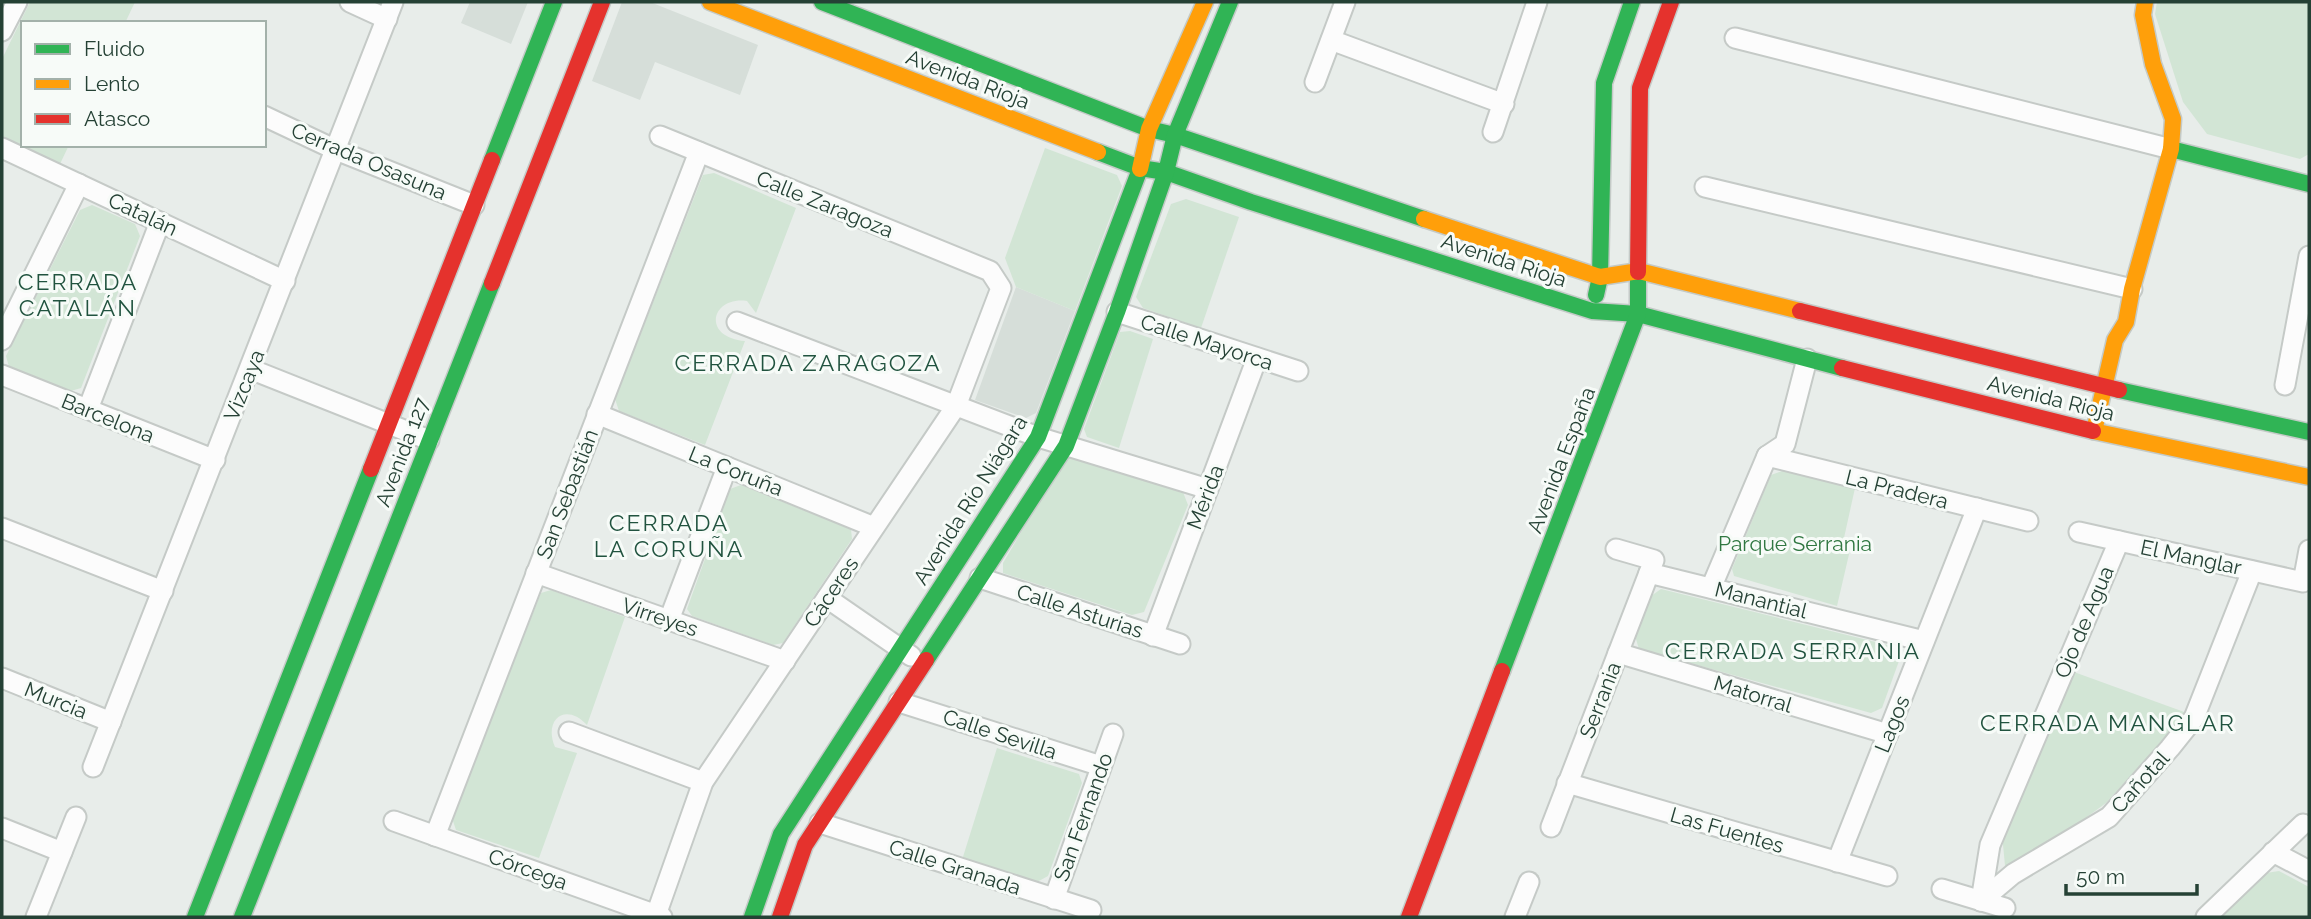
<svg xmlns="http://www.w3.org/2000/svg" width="2311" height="919" viewBox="0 0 2311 919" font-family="Raleway,sans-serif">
<rect width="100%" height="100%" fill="#e8edea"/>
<g fill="#d6ded9">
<polygon points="470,2 528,2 511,44 461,23"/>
<polygon points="622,2 650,2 758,45 740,95 655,62 640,100 592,81"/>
<polygon points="1016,287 1075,311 1036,413 1026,418 975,400"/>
</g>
<g fill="#d2e5d5">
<polygon points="30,2 135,2 125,23 23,23 23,145 69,145 60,164 2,136 2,59"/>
<polygon points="2157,2 2309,2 2309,154 2300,159 2207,134 2183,102 2155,14"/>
<polygon points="1045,148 1117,175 1122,186 1075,311 1016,287 1005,258"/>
<path d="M714,173L796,208L756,313L747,301C711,296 701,337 745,341L705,445L619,411L615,399L703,175Z"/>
<polygon points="1186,199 1239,217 1201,328 1143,308 1136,297 1171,204"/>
<polygon points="92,205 135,224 140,236 81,388 71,391 9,367 6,356 80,210"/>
<polygon points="1130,331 1153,339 1119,448 1087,437 1084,429 1120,332"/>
<polygon points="1077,456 1183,492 1188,505 1144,612 1132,615 1003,573 1003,563 1064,459"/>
<polygon points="1785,470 1855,488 1842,547 1850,550 1837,606 1734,576 1732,569 1771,475"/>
<polygon points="741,485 851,529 852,539 783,643 773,645 692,616 687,609 730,489"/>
<polygon points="1661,589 1896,647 1899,661 1882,708 1871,713 1639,649 1635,636 1651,596"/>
<path d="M551,590L625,617L587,725C566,702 543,719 555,747L577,753L539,858L456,830L452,818L541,593Z"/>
<polygon points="2074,672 2187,713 2106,803 2072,828 2005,866 2002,834"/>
<polygon points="997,748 1079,774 1082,783 1048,876 1037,882 962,860"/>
<polygon points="2279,871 2309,887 2309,917 2222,917 2266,873"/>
</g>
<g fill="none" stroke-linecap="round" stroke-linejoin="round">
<g stroke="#c5cac7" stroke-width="23">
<g id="street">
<polyline points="350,2 387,19"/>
<polyline points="2,31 17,2"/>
<polyline points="1735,38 2171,149"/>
<polyline points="1331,40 1504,104"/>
<polyline points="1315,82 1345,2"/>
<polyline points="264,116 336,150 474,205"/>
<polyline points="1493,132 1537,2"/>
<polyline points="2,148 285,281"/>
<polyline points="1705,187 2132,289"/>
<polyline points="1117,312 1298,371"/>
<polyline points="737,322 1038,437 1208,489"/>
<polyline points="2,340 79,184"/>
<polyline points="250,369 429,440"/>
<polyline points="2,375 215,460"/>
<polyline points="2285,385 2309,256"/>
<polyline points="88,409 160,222"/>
<polyline points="597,414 874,527"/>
<polyline points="1767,456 2028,521"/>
<polyline points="2,528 163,591"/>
<polyline points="2079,532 2303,582 2309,550"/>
<polyline points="1616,549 1654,560 1649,573 1924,641"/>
<polyline points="536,573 785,661"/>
<polyline points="980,578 1180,644"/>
<polyline points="1711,588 1767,456 1785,444 1807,359"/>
<polyline points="827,598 911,656"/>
<polyline points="669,620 727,467"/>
<polyline points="1153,636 1257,358"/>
<polyline points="1618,653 1888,734"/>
<polyline points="2,678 111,722"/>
<polyline points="899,702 1101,766"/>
<polyline points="569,732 703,782"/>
<polyline points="93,767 393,2"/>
<polyline points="1567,783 1887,876"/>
<polyline points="394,821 662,917"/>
<polyline points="820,823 1091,910"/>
<polyline points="1551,827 1649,573"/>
<polyline points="2,828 62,852"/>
<polyline points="435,836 699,152"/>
<polyline points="2273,852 2309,871"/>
<polyline points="1837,862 1977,508"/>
<polyline points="1942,889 2005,908"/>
<polyline points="1054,899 1113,734"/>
<polyline points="1981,901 2013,874 2109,817 2170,748 2194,718 2252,571"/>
<polyline points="1981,901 1990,845 2119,541"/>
<polyline points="656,915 703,782 956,406 1001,288 990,271 660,136"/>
<polyline points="36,917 76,817"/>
<polyline points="1515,917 1529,882"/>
<polyline points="2206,917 2303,824"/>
</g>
</g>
<g stroke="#c4cac7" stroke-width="19">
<g id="fast">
<polyline points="822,2 1149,129 1175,135 1424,219"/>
<polyline points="2171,149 2309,184"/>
<polyline points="1098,152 1140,168 1166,172 1251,202 1592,311 1638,314 1842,368"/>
<polyline points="492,160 554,2"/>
<polyline points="1596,295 1600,277 1604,83 1632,2"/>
<polyline points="2119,390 2309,432"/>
<polyline points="926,660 1066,446 1117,312 1166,172 1175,135 1230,2"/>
<polyline points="1502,671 1638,314 1638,272"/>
<polyline points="195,917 371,469"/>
<polyline points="242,917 492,283"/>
<polyline points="752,917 781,834 1038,437 1140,169"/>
</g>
</g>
<g stroke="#c4cac7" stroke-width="19">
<g id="slow">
<polyline points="710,2 1098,152"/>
<polyline points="1140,169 1149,129 1205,2"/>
<polyline points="1424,219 1600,277 1639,271 1800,311"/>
<polyline points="2093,431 2309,477"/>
<polyline points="2094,431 2115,340 2126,322 2132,289 2171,149 2173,119 2153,64 2143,15 2145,2"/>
</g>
</g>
<g stroke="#c4cac7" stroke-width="19">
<g id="jam">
<polyline points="1638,272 1640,88 1671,2"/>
<polyline points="492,283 602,2"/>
<polyline points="1800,311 2119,390"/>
<polyline points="1842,368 2093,431"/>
<polyline points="371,469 492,160"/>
<polyline points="780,917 805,845 926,660"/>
<polyline points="1409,917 1502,671"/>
</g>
</g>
<use href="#street" stroke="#fcfcfc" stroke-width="19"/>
<use href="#fast" stroke="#30b455" stroke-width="16"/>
<use href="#slow" stroke="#ff9f0a" stroke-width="16"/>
<use href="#jam" stroke="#e5322d" stroke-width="16"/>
</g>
<g text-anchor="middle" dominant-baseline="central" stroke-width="6" stroke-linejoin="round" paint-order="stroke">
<g font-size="21" fill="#254135" stroke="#f7fbf8">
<text transform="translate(968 79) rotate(21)">Avenida Rioja</text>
<text transform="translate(369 161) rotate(23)">Cerrada Osasuna</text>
<text transform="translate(825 204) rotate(22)">Calle Zaragoza</text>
<text transform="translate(143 214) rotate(25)">Catalán</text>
<text transform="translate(1504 260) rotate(18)">Avenida Rioja</text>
<text transform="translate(1207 342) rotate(18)">Calle Mayorca</text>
<text transform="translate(244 385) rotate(-68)">Vizcaya</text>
<text transform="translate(2051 398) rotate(14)">Avenida Rioja</text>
<text transform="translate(108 418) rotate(22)">Barcelona</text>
<text transform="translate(402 452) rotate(-69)">Avenida 127</text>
<text transform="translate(1561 460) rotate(-69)">Avenida España</text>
<text transform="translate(736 471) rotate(22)">La Coruña</text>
<text transform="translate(1897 489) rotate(14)">La Pradera</text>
<text transform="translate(567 494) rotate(-69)">San Sebastián</text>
<text transform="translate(1205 497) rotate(-69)">Mérida</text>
<text transform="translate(970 500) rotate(-58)">Avenida Río Niágara</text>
<text transform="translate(2191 557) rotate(12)">El Manglar</text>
<text transform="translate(831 592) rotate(-56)">Cáceres</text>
<text transform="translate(1761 600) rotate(14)">Manantial</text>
<text transform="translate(1080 611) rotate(18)">Calle Asturias</text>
<text transform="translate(660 617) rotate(19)">Virreyes</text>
<text transform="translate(2084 622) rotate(-67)">Ojo de Agua</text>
<text transform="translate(1753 694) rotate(17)">Matorral</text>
<text transform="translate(56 700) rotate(22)">Murcia</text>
<text transform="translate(1600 700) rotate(-69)">Serrania</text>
<text transform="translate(1892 724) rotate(-68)">Lagos</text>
<text transform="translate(1000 734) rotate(18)">Calle Sevilla</text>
<text transform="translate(2140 782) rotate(-48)">Cañotal</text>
<text transform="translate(1083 817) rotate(-70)">San Fernando</text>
<text transform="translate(1727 830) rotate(16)">Las Fuentes</text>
<text transform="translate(955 867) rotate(18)">Calle Granada</text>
<text transform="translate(528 869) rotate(20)">Córcega</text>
</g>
<g font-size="21" fill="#307741" stroke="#f7fbf8">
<text x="1795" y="543">Parque Serrania</text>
</g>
<g font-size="23" letter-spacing="2" fill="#21533f" stroke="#f7fbf8">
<text x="78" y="281">CERRADA<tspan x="78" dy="26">CATALÁN</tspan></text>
<text x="808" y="362">CERRADA ZARAGOZA</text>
<text x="669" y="522">CERRADA<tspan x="669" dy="26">LA CORUÑA</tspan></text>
<text x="1793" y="650">CERRADA SERRANIA</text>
<text x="2108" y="722">CERRADA MANGLAR</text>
</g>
</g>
<rect width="2311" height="919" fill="none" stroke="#254135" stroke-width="7"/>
<rect x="21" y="21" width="245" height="126" fill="#f7fbf8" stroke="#a3b1aa" stroke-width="2"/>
<rect x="35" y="44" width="35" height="10" fill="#30b455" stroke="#a3b1aa" stroke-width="2"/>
<text x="84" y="56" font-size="21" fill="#254135">Fluido</text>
<rect x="35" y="79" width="35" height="10" fill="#ff9f0a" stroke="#a3b1aa" stroke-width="2"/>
<text x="84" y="91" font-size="21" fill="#254135">Lento</text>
<rect x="35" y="114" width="35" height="10" fill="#e5322d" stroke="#a3b1aa" stroke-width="2"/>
<text x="84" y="126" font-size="21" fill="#254135">Atasco</text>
<path d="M2066 884v10h131v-10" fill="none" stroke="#254135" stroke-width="3.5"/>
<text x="2076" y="884" font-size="21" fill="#254135" stroke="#f7fbf8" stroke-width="5" paint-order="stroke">50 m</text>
</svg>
